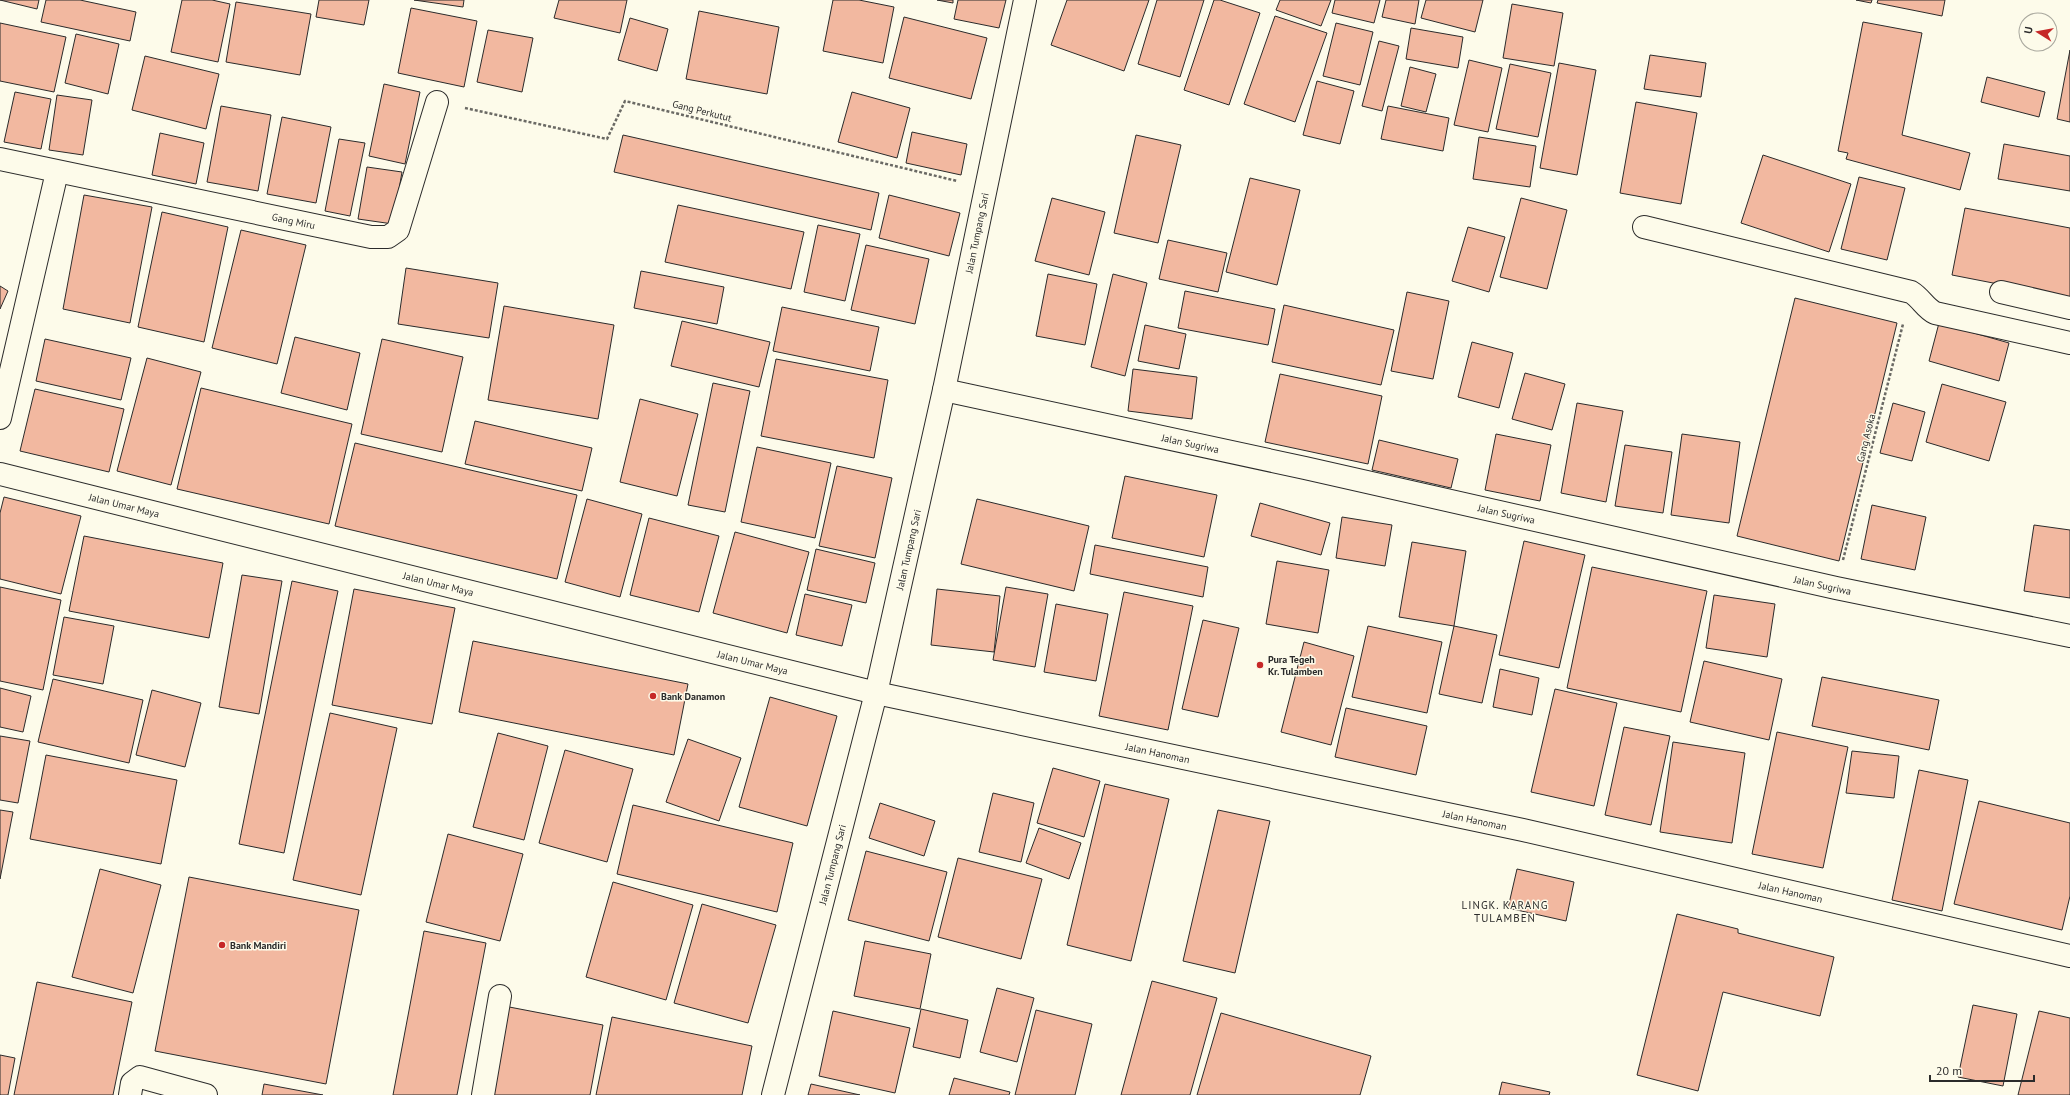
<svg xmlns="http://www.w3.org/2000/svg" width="2070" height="1095" viewBox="0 0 2070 1095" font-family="'PT Sans',sans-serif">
<rect width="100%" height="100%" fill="#fdfbea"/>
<g fill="#f2b8a0" stroke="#2b2b2b">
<polygon points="0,0 39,0 37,9"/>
<polygon points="46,0 80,0 136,12 130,41 41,22"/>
<polygon points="182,0 212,0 230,4 218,62 171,52"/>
<polygon points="319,0 369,0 364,25 316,17"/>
<polygon points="414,0 464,0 463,7"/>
<polygon points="559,0 627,0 620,33 554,18"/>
<polygon points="833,0 859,0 894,7 883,63 823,51"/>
<polygon points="937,0 953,0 953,3"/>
<polygon points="958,0 1006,0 999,28 954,19"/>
<polygon points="1067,0 1149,0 1124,71 1051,45"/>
<polygon points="1157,0 1204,0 1180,77 1138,64"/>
<polygon points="1214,0 1220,0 1260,13 1229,105 1184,90"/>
<polygon points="1280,0 1331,0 1321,26 1276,10"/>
<polygon points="1335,0 1380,0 1374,23 1332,13"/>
<polygon points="1386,0 1419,0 1415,24 1382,17"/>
<polygon points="1426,0 1483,0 1475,32 1421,18"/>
<polygon points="1856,0 1872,0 1871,3"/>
<polygon points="1878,0 1945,0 1942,16 1877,3"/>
<polygon points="236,2 311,14 300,75 226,62"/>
<polygon points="1512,4 1563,13 1554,66 1503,58"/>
<polygon points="411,8 477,21 464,87 398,73"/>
<polygon points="699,11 779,27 767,94 686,79"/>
<polygon points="1275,16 1327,33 1295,122 1244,104"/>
<polygon points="904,17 987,38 971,99 889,78"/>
<polygon points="630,18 668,29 657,71 618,60"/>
<polygon points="1863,22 1922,33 1902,135 1970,153 1960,190 1846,159 1848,153 1838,151"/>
<polygon points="0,23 66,37 54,92 0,81"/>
<polygon points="1336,23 1373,32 1360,85 1323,76"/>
<polygon points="1411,28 1463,37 1458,68 1406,59"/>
<polygon points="488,30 533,38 522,92 477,82"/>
<polygon points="76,34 119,44 108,94 65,83"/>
<polygon points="1379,41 1399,46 1382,111 1362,106"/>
<polygon points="2070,50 2070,122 2057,119"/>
<polygon points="1650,55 1706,63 1701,97 1644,89"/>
<polygon points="145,56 219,74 206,129 132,110"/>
<polygon points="1469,60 1502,68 1488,132 1454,125"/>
<polygon points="1559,63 1596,70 1577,175 1540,168"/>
<polygon points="1510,64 1551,73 1538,137 1496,129"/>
<polygon points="1410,67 1436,74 1426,112 1401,106"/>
<polygon points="1987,77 2045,92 2039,117 1981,102"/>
<polygon points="1317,81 1354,91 1340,144 1303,135"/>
<polygon points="384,84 420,92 405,164 369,156"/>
<polygon points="15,92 51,99 41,149 4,142"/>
<polygon points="852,92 910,108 897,158 838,142"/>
<polygon points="57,95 92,100 83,155 49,150"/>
<polygon points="1636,102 1697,113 1681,204 1620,193"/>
<polygon points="221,106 271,115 258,191 207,182"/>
<polygon points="1388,106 1449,118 1443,151 1381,139"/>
<polygon points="282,117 331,127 316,203 267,194"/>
<polygon points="912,132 967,144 961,175 906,163"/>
<polygon points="160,133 204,143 196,184 152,175"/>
<polygon points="623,135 879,193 871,230 614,172"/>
<polygon points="1136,135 1181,145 1158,243 1114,233"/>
<polygon points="1479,137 1536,146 1530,187 1473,179"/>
<polygon points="339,139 365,143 350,216 325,211"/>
<polygon points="2004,144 2070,156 2070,191 1998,179"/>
<polygon points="1763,155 1851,184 1829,252 1741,223"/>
<polygon points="367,167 402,172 393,224 358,219"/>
<polygon points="1859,177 1905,188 1887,260 1841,249"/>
<polygon points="1250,178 1300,190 1277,285 1226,272"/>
<polygon points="84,195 152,207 130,323 63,309"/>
<polygon points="889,195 960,213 949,256 879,238"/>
<polygon points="1052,198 1105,212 1089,275 1035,261"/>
<polygon points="1521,198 1567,210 1547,289 1500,277"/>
<polygon points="678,205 804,232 791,289 665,262"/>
<polygon points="1965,208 2070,228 2070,298 1952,275"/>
<polygon points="162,212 228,227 204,342 138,327"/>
<polygon points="818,225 860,234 845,301 804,292"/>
<polygon points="1468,227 1505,237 1489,292 1452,281"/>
<polygon points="241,230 306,245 277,364 212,348"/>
<polygon points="1168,240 1227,253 1218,292 1159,279"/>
<polygon points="866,245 929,259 915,324 851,310"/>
<polygon points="406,268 498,283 489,338 398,324"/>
<polygon points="641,271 724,287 717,324 634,308"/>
<polygon points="1048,274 1097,284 1085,345 1036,336"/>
<polygon points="1113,274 1147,283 1125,376 1091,367"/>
<polygon points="0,286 8,291 0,309"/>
<polygon points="1185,291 1275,309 1268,345 1178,328"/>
<polygon points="1407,292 1449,301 1433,379 1391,371"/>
<polygon points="1795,298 1897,323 1839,561 1737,536"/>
<polygon points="1284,305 1394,330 1381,385 1272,362"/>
<polygon points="504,306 614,325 598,419 488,400"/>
<polygon points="782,307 879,327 870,371 773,351"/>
<polygon points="682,321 770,342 759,387 671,366"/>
<polygon points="1939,323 2009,343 1999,381 1929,361"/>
<polygon points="1145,325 1186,334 1179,369 1138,361"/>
<polygon points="295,337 360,353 347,410 281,393"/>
<polygon points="45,339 131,358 121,400 36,381"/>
<polygon points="382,339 463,357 442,452 361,434"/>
<polygon points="1472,342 1513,353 1499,408 1458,397"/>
<polygon points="147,358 201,372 171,485 117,471"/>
<polygon points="776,359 888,380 874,458 761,436"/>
<polygon points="1133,369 1197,377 1192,419 1128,411"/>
<polygon points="1525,373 1565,384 1552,430 1512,419"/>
<polygon points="1280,374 1382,396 1368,464 1265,442"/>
<polygon points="713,383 750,391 725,512 688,505"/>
<polygon points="1942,384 2006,402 1989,461 1926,442"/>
<polygon points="201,388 352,424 329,524 177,489"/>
<polygon points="35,389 124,409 109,472 20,451"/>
<polygon points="640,399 698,414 677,496 620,482"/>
<polygon points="1577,403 1623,411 1606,502 1561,493"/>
<polygon points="1893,403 1925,412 1912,461 1880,453"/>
<polygon points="475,421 592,448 582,491 465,464"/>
<polygon points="1496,434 1551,445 1540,501 1485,490"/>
<polygon points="1682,434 1740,442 1729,523 1671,515"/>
<polygon points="1379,440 1458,459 1451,488 1372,470"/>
<polygon points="355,443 577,495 557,579 335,526"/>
<polygon points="1625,445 1672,452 1663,513 1615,506"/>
<polygon points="757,447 831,463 815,538 741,522"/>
<polygon points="837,466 892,478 875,558 819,546"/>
<polygon points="1125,476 1217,495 1204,557 1112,538"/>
<polygon points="4,497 81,516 61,594 0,579 0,513"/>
<polygon points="587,499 642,514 620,597 565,582"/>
<polygon points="977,499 1089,526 1074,591 961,564"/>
<polygon points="1260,503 1330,523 1321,555 1251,536"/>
<polygon points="1872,505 1926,517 1915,570 1861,559"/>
<polygon points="1342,517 1392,525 1385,566 1336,558"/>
<polygon points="649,518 719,536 699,612 630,595"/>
<polygon points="2034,525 2070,530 2070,598 2024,591"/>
<polygon points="735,532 809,552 787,633 713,613"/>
<polygon points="84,536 223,563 209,638 69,611"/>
<polygon points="1524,541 1585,555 1559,668 1499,655"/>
<polygon points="1412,542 1466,551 1454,626 1399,617"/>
<polygon points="1095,545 1208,567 1203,597 1090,574"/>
<polygon points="816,549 875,563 866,603 807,590"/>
<polygon points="1277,561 1329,570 1318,633 1266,624"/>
<polygon points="1592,567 1707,591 1681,712 1567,688"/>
<polygon points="242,575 282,581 259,714 219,707"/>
<polygon points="292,581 338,591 284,853 239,844"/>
<polygon points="0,587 61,600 43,690 0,681"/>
<polygon points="1006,587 1048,594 1035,667 993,660"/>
<polygon points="354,589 455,608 432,724 332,705"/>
<polygon points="937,589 1000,596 994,652 931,645"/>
<polygon points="1124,592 1193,606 1168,730 1099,716"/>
<polygon points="805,594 852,605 842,646 796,635"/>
<polygon points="1714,595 1775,604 1767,657 1706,648"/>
<polygon points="1056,604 1108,614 1096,681 1044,672"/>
<polygon points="64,617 114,626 103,684 53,675"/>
<polygon points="1203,620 1239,628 1218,717 1182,709"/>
<polygon points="1368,626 1442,642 1427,713 1352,697"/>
<polygon points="1454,626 1497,635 1482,703 1439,694"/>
<polygon points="473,641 688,684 674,755 459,712"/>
<polygon points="1304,642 1354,656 1331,745 1281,732"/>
<polygon points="1704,661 1782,679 1769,740 1690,722"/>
<polygon points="1500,669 1539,678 1532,715 1493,707"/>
<polygon points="1822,677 1939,700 1929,750 1812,726"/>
<polygon points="53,679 143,700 129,763 38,742"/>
<polygon points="0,688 31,696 23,732 0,727"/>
<polygon points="1555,689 1617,703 1594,806 1531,792"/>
<polygon points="152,690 201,703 185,767 136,755"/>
<polygon points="770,697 837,716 807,826 739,807"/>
<polygon points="1346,708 1427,726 1416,775 1335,757"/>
<polygon points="330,713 397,728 361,895 293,880"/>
<polygon points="1624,727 1670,736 1651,825 1605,815"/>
<polygon points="1777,732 1848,747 1823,868 1752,854"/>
<polygon points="498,733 548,746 524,840 473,827"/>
<polygon points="0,736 30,741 18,803 0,800"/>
<polygon points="688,739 741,758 719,821 666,802"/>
<polygon points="1673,742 1745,753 1732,843 1660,832"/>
<polygon points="565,750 633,769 607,862 539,843"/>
<polygon points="1852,751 1899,756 1894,798 1846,793"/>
<polygon points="46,755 177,780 161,864 30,839"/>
<polygon points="1053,768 1100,781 1084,837 1037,823"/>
<polygon points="1919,770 1968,780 1942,911 1892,900"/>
<polygon points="1105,784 1169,799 1131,961 1067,945"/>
<polygon points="993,793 1034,803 1021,862 979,852"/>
<polygon points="1979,801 2070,823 2070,896 2062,930 1954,904"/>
<polygon points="880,803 935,821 924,856 869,838"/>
<polygon points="633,805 793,843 777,912 617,874"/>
<polygon points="0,810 13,812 0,879"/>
<polygon points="1218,810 1270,821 1235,973 1183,961"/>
<polygon points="1039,828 1081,843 1069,879 1026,863"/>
<polygon points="448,834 523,854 500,941 426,922"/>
<polygon points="866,851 947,872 929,941 848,920"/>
<polygon points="958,858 1042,879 1021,959 938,937"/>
<polygon points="100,869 161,885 133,993 72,977"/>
<polygon points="1517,869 1574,882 1566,921 1508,908"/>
<polygon points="189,877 359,910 326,1084 155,1051"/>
<polygon points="613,882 693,905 666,1000 586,977"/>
<polygon points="702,904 776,925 748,1023 674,1003"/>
<polygon points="1677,914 1738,929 1738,933 1834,957 1820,1016 1723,992 1698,1091 1637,1075"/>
<polygon points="424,931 486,943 457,1095 393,1095"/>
<polygon points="865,941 931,954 920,1009 854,996"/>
<polygon points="1152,981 1217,998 1190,1095 1121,1095"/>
<polygon points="37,982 132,1002 113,1095 14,1095"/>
<polygon points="997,988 1034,998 1017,1062 980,1052"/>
<polygon points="1973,1005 2017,1014 2003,1086 1958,1077"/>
<polygon points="504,1006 603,1025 590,1095 488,1095"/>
<polygon points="921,1009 968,1020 960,1058 913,1047"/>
<polygon points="1036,1010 1092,1024 1075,1095 1015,1095"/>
<polygon points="833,1011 910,1028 895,1093 819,1076"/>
<polygon points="2039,1011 2070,1018 2070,1095 2018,1095"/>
<polygon points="1221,1013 1371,1056 1360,1095 1197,1095"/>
<polygon points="612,1017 752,1046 742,1095 596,1095"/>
<polygon points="0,1055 15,1058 8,1095 0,1095"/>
<polygon points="954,1078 1010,1092 1009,1095 949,1095"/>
<polygon points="1502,1082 1550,1092 1549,1095 1499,1095"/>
<polygon points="264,1084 323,1095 262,1095"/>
<polygon points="811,1084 860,1095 808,1095"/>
</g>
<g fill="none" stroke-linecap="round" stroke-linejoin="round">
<g stroke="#2b2b2b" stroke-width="24">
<g id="minor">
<path id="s1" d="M0,159L371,237H388L398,230L437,102"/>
<path d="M1644,227L1911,292C1921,298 1925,308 1935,313L2070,343"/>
<polyline points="2001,292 2070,308"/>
<path id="s2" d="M944,390L1305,468L1836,588L2070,636"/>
<polyline points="0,418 57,172"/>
<path id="s3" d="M0,474L876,693L1523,830L2070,956"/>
<polyline points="130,1095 132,1083 140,1077 206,1095"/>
<polyline points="483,1095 500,996"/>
</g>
</g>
<g stroke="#2b2b2b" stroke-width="24">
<g id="major">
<path id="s4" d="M773,1095L876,693L944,390L1025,0"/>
</g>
</g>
<g stroke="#6a6964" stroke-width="2.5" stroke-dasharray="3 2" stroke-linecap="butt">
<polyline points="465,108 607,139 625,101 957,181"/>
<polyline points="1843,560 1903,324"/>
</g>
<use href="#minor" stroke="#fdfbea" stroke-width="22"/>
<use href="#major" stroke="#fdfbea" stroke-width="22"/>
</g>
<g fill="#c62828" stroke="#fdfbea" stroke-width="1.5">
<circle cx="1260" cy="665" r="4"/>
<circle cx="653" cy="696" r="4"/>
<circle cx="222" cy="945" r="4"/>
</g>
<g text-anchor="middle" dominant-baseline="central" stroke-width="3" stroke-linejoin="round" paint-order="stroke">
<g font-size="10" fill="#2b2b2b" stroke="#fdfbea">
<text transform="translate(702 111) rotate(14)">Gang Perkutut</text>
<text stroke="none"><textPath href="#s1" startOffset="300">Gang Miru</textPath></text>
<text stroke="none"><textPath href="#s4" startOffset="886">Jalan Tumpang Sari</textPath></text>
<text transform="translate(1866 438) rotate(-76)">Gang Asoka</text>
<text stroke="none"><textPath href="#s2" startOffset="252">Jalan Sugriwa</textPath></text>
<text stroke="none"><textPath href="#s3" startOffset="128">Jalan Umar Maya</textPath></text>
<text stroke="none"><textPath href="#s2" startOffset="576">Jalan Sugriwa</textPath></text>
<text stroke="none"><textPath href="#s4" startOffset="562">Jalan Tumpang Sari</textPath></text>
<text stroke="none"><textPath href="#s3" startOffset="452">Jalan Umar Maya</textPath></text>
<text stroke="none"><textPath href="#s2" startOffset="900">Jalan Sugriwa</textPath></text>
<text stroke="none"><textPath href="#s3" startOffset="776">Jalan Umar Maya</textPath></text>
<text stroke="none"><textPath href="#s3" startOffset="1191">Jalan Hanoman</textPath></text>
<text stroke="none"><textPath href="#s3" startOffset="1515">Jalan Hanoman</textPath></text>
<text stroke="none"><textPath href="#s4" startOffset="238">Jalan Tumpang Sari</textPath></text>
<text stroke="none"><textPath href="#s3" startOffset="1839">Jalan Hanoman</textPath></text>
</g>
<g font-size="10" font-weight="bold" fill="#2b2b2b" stroke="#fdfbea" text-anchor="start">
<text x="1268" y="659">Pura Tegeh<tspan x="1268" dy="12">Kr. Tulamben</tspan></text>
<text x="661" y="696">Bank Danamon</text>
<text x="230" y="945">Bank Mandiri</text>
</g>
<g font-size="11" letter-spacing="1" fill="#2b2b2b" stroke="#fdfbea">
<text x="1505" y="905">LINGK. KARANG<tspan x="1505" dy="13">TULAMBEN</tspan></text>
</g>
</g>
<g transform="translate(2038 32) rotate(281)"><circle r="19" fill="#fdfbea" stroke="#a9a89e"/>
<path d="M0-3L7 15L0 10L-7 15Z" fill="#c62828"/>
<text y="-6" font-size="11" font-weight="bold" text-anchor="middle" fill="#2b2b2b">U</text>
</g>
<path d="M1930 1075v6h104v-6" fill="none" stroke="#2b2b2b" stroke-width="2"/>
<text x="1936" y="1075" font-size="12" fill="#2b2b2b" stroke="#fdfbea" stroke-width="3" paint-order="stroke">20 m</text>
</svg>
